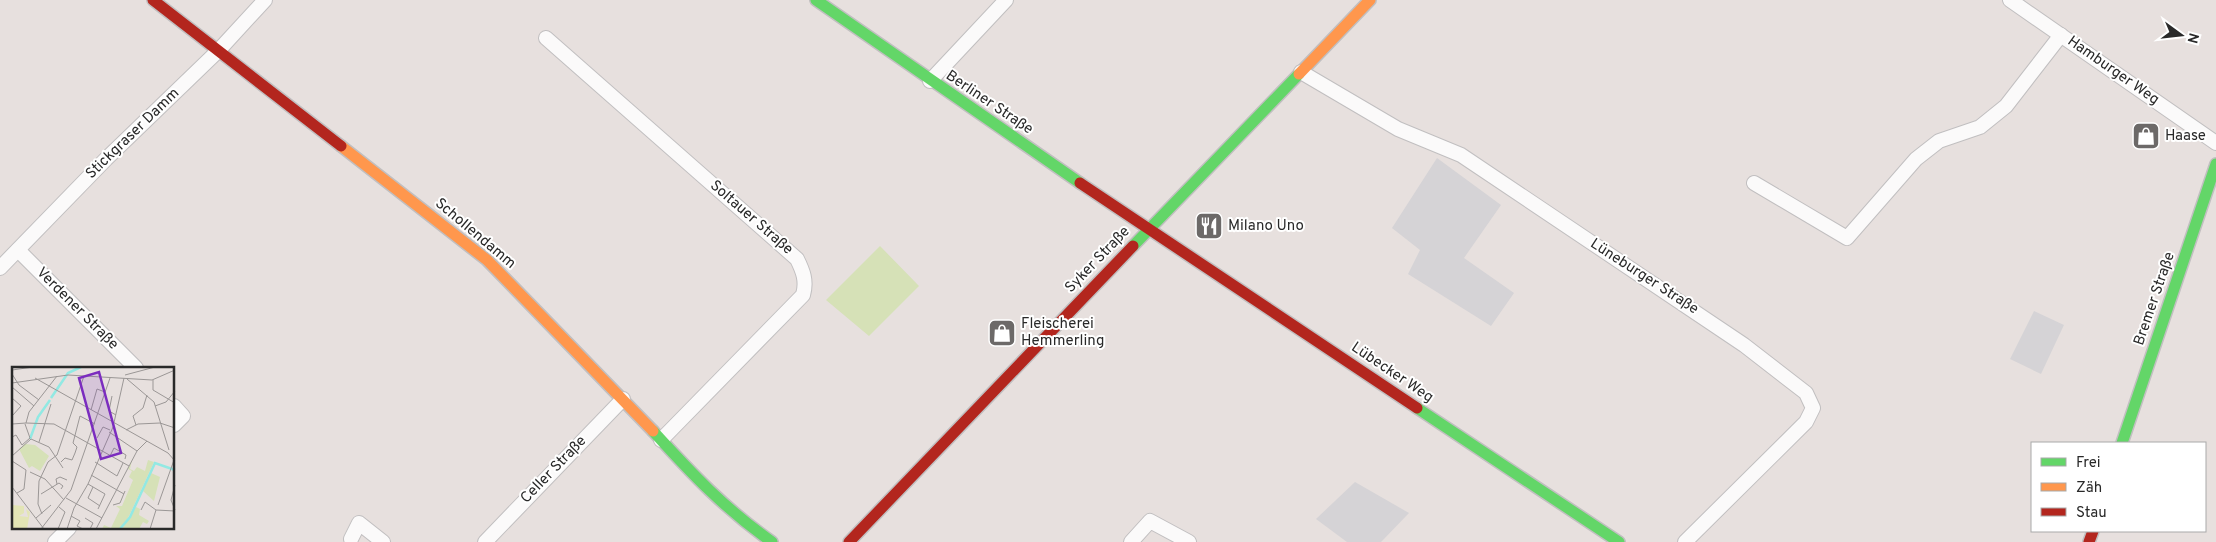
<svg xmlns="http://www.w3.org/2000/svg" width="2216" height="542" viewBox="0 0 2216 542" font-family="Overpass,sans-serif">
<rect width="100%" height="100%" fill="#e7e0de"/>
<g fill="#d5d3d6">
<polygon points="1437,158 1501,205 1464,258 1514,293 1491,326 1408,274 1420,250 1392,228"/>
<polygon points="2034,311 2064,325 2041,374 2010,359"/>
<polygon points="1355,482 1409,513 1381,542 1347,542 1316,519"/>
</g>
<polygon fill="#d6e1b7" points="880,246 919,286 869,336 826,300"/>
<g fill="none" stroke-linecap="round" stroke-linejoin="round">
<g stroke="#c1bfc0" stroke-width="16">
<g id="street">
<polyline points="2010,0 2216,143"/>
<path d="M546,38L797,259C803,271 807,281 803,295L661,440"/>
<polyline points="1301,72 1398,129 1461,155 1744,345 1806,393 1813,408 1806,422 1685,542"/>
<polyline points="930,81 1006,0"/>
<polyline points="1754,183 1847,238 1916,159 1939,141 1980,127 2006,106 2061,35"/>
<polyline points="18,250 136,368"/>
<polyline points="0,268 106,159 219,50 265,0"/>
<polyline points="174,406 183,416 174,425"/>
<polyline points="351,539 359,523 383,542"/>
<polyline points="55,542 69,528"/>
<polyline points="485,542 623,399"/>
<polyline points="1131,542 1150,521 1189,542"/>
</g>
</g>
<g stroke="#c1bfc0" stroke-width="14">
<g id="fast">
<polyline points="816,0 1080,183"/>
<polyline points="1133,246 1299,74"/>
<polyline points="1417,408 1619,542"/>
<path d="M653,431C692,474 724,508 772,542"/>
<polyline points="2122,443 2216,164"/>
</g>
</g>
<g stroke="#c1bfc0" stroke-width="14">
<g id="slow">
<polyline points="1299,74 1370,0"/>
<polyline points="341,146 487,260 653,431"/>
</g>
</g>
<g stroke="#c1bfc0" stroke-width="14">
<g id="jam">
<polyline points="153,0 341,146"/>
<polyline points="1080,183 1417,408"/>
<polyline points="849,542 1133,246"/>
<polyline points="2089,542 2093,531"/>
</g>
</g>
<use href="#street" stroke="#fbfafa" stroke-width="14"/>
<use href="#fast" stroke="#63d668" stroke-width="11"/>
<use href="#slow" stroke="#ff974d" stroke-width="11"/>
<use href="#jam" stroke="#b3261e" stroke-width="11"/>
</g>
<defs>
<g id="shop-square" transform="scale(1.4375)"><rect x="-9" y="-9" width="18" height="18" rx="4" fill="#6c6968" stroke="#fff"/><path d="M-5-2.5h2.3a2.7 3.5 0 0 1 5.4 0H5L5.5 6h-11ZM-1.5-2.5h3a1.5 2.3 0 0 0-3 0Z" fill="#fff"/></g>
<g id="restaurant-square" transform="scale(1.4375)"><rect x="-9" y="-9" width="18" height="18" rx="4" fill="#6c6968" stroke="#fff"/><path d="M-5-6h1v4h1v-4h1v4h1v-4h1v5L-1.5 .5V6h-2V.5L-5-1ZM5-6V6H3V1.5H1.5Q1.5-4 5-6Z" fill="#fff"/></g>
</defs>
<g fill-rule="evenodd">
<use href="#shop-square" x="2146" y="136"/>
<use href="#restaurant-square" x="1209" y="226"/>
<use href="#shop-square" x="1002" y="333"/>
</g>
<g text-anchor="middle" dominant-baseline="central" stroke-width="4" stroke-linejoin="round" paint-order="stroke">
<g font-size="15" fill="#292929" stroke="#fff">
<text transform="translate(2113 71) rotate(35)">Hamburger Weg</text>
<text transform="translate(989 103) rotate(34)">Berliner Straße</text>
<text transform="translate(133 134) rotate(-44)">Stickgraser Damm</text>
<text transform="translate(751 218) rotate(41)">Soltauer Straße</text>
<text transform="translate(475 234) rotate(40)">Schollendamm</text>
<text transform="translate(1098 260) rotate(-46)">Syker Straße</text>
<text transform="translate(1644 277) rotate(33)">Lüneburger Straße</text>
<text transform="translate(2155 299) rotate(-71)">Bremer Straße</text>
<text transform="translate(77 309) rotate(45)">Verdener Straße</text>
<text transform="translate(1392 373) rotate(34)">Lübecker Weg</text>
<text transform="translate(554 470) rotate(-46)">Celler Straße</text>
</g>
<g font-size="15" fill="#292929" stroke="#fff" text-anchor="start">
<text x="2165" y="136">Haase</text>
<text x="1228" y="226">Milano Uno</text>
<text x="1021" y="324">Fleischerei<tspan x="1021" dy="17">Hemmerling</tspan></text>
</g>
</g>
<g transform="translate(12 367)">
<rect width="162" height="162" fill="#e7e0de"/>
<path d="M13,77L23,78L37,89L28,104L20,99L17,101L7,82ZM120,93L118,102L122,104L125,100L133,104L136,93L142,95L117,149L108,162H90L92,158L99,161L108,142L104,139H110L121,113L117,110L120,104L116,102ZM139,106L148,110L142,134L131,124ZM124,140L128,142L127,148L137,154L135,157L131,155L127,162H110Z" fill="#d6e1b7"/>
<path d="M0,138L12,139V146L7,149L16,150L14,142L18,145L15,162H0Z" fill="#e3e5b5"/>
<path fill="none" stroke="#92e9e3" stroke-width="2.5" d="M39,31L56,6L69,0M18,72L26,50L38,33M108,162L118,150L143,96L163,103"/>
<path fill="none" stroke="#9b9796" stroke-width="1" d="M0,3L21,0M0,7L7,18L27,33M113,8L143,0M23,11L156,86L163,94M115,12L142,35L157,83M141,13V23L163,36M0,16L56,8L140,13L163,3M0,20L22,39M100,29L97,44L104,48M0,31L9,39L1,48M143,39L154,35L163,24M79,43L85,22L93,25M14,56L42,57L117,99M0,57L14,56L17,45L45,9M124,58L121,49L131,41L135,28M114,63L126,57L148,56L163,61M97,65L125,84M0,70L4,68L10,78L18,71L13,57M85,71L91,60L98,63M27,75L39,37M45,88L72,9M0,89L19,72L37,80L51,101M98,89L102,81L114,88L113,92M0,94L14,103M49,95L53,91L60,93L63,86L65,80L61,76L68,49L83,57M83,95L105,109L111,96M18,105L33,112L52,133M79,108L112,127M45,117L44,112L48,110L55,113M76,117L93,127L86,142M163,118L159,133L163,143M0,120L32,162M81,120L76,131L88,139M5,126L12,122L14,103M29,127L47,116L51,119L49,122M54,131L90,151M101,138L108,136L113,124M146,138L162,93M129,143L133,135L144,143L163,144M30,147L26,137L27,114L36,95L45,88M59,149L68,154L65,159L71,162M24,151L39,138M73,151L81,156L78,162M29,162L59,123L98,11M46,162L53,145L47,140M55,162L62,141L76,117L101,60L112,11M84,162L125,84L135,74M138,162L144,143"/>
<path fill="#7b2cbf" fill-opacity="0.15" stroke="#7b2cbf" stroke-width="2.5" d="M87,5L109,86L89,92L67,11Z"/>
<rect width="162" height="162" fill="none" stroke="#292929" stroke-width="2.5"/>
</g>
<rect x="2031" y="442" width="175" height="90" fill="#ffffff" stroke="#a9a9a9"/>
<rect x="2041" y="458" width="25" height="8" fill="#63d668" stroke="#a9a9a9"/>
<text x="2076" y="467" font-size="15" fill="#292929">Frei</text>
<rect x="2041" y="483" width="25" height="8" fill="#ff974d" stroke="#a9a9a9"/>
<text x="2076" y="492" font-size="15" fill="#292929">Zäh</text>
<rect x="2041" y="508" width="25" height="8" fill="#b3261e" stroke="#a9a9a9"/>
<text x="2076" y="517" font-size="15" fill="#292929">Stau</text>
<g transform="translate(2181 35) rotate(105)" stroke="#ffffff" stroke-width="4" paint-order="stroke">
<path d="M0-4L9 19L0 12L-9 19Z" fill="#292929"/>
<text y="-8" font-size="14" font-weight="bold" text-anchor="middle" fill="#292929">N</text>
</g>
</svg>
